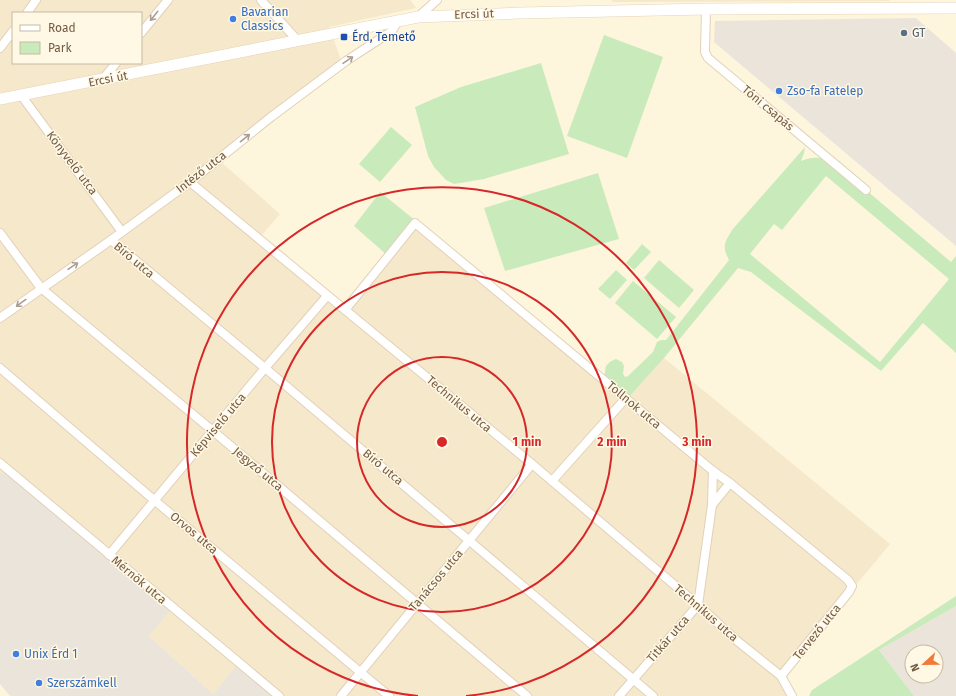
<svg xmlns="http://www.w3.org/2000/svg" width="956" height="696" viewBox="0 0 956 696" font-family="'Fira Sans',sans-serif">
<rect width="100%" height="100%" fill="#fef5dd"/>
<g fill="#f6e8cb" fill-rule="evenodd">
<path d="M0,0H410L416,8L329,27L341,60L342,67L220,161L280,214L261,236L344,306L416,221L629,397L664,358L890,544L855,586L785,676L795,696H274L237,666L213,694L149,636L170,609L7,474L0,473ZM13,13H141V63H13Z"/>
<polygon points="611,0 889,0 890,1 613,2"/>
</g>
<g fill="#ebe4da" fill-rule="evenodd">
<polygon points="916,18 956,53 956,246 714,42 715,21"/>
<polygon points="0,473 7,474 171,609 149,636 213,694 237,665 274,696 10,696 0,684"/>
<path d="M956,606V696H914L879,650ZM912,652H936V676H912Z"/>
</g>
<g fill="#c9ebbb" fill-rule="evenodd">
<polygon points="604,35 663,57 627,158 567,136"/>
<polygon points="541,63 569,154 484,179 454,184 446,180 434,167 428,156 415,107 461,87"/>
<polygon points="391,127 412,145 380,182 359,164"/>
<path d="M805,147L804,153L801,161C814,156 821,157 833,162L951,262L956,256V353L923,323L881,371L751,272L738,268L664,358L629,397L603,376L605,373C605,365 608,362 616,359L622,362L624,366L623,374L625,377L628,376L653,352L657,342L661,340H666L729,260C722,247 724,243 732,230ZM826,176L949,279L880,362L750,254L774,224L782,230Z"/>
<polygon points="598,173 619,239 505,271 484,208"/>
<polygon points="380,192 416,221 387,255 354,226"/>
<polygon points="642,244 651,252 634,270 626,263"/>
<polygon points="659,260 694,290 679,308 644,278"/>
<polygon points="616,270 627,280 610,299 598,289"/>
<polygon points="633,281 676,317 657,339 615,303"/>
<polygon points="956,596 956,606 879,650 914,696 809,696 812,690"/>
</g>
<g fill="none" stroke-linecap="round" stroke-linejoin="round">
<g stroke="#e2d1b9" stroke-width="10">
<g id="minor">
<polyline points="261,0 298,41"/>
<polyline points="706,9 705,52 708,58 866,190"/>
<polyline points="27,13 36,0"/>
<polyline points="418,17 437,0"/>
<polyline points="141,33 168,0"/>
<polyline points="0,48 13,31"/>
<polyline points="103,79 116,63"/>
<polyline points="21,95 122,232"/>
<polyline points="190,182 532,464 698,605 736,640 781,676 792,696"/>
<polyline points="0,233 41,288 213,431 527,696"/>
<polyline points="111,240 265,368 653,696"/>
<polyline points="345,310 415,223 713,471 730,483 848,580 852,586 849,592 781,676"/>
<polyline points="0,318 111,240 190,182 271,117 346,61 392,31 398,21"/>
<polyline points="0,368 154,500 389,696"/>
<polyline points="0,463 279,696"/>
<polyline points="713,471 712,505 730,483"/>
<polyline points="552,481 626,398"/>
<polyline points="109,555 265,368 327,296"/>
<polyline points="341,696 532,464"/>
<polyline points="619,696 698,605 712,505"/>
</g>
</g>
<g stroke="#e7d3b6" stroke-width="12">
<polyline id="secondary" points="0,99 418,17 520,13 706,9 956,8"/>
</g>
<use href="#minor" stroke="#fff" stroke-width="8"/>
<use href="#secondary" stroke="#fff" stroke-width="11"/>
</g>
<defs><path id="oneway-shaft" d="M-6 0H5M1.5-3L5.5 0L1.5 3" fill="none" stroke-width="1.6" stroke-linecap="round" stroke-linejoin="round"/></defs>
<g stroke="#ac9d8f">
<use href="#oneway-shaft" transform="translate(154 16) rotate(129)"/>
<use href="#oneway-shaft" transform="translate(348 60) rotate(-34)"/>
<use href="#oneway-shaft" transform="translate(245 138) rotate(-39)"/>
<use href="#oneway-shaft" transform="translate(73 266) rotate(-34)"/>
<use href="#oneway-shaft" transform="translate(21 303) rotate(144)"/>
</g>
<g fill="none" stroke="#d62828" stroke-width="2">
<circle cx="442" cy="442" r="85"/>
<circle cx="442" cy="442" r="170"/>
<path d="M418 696A255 255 0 1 1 466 696"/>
</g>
<g fill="#3f7fe0" stroke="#fff8e4" stroke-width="1.5">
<circle cx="233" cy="19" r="4"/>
<circle cx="779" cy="91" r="4"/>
<circle cx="16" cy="654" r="4"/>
<circle cx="39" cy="683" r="4"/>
</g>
<circle fill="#5c6f8a" stroke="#fff8e4" stroke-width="1.5" cx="904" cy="33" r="4"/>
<rect fill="#1a4fb4" stroke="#fff8e4" stroke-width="1.5" x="340" y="33" width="8" height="8" rx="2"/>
<g text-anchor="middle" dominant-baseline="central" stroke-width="3" stroke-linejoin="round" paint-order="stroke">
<g font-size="12" fill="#366cbe" stroke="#fff8e4" text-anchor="start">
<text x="241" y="12">Bavarian<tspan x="241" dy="14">Classics</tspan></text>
<text x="787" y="91">Zso-fa Fatelep</text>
<text x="24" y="654">Unix Érd 1</text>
<text x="47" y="683">Szerszámkell</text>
</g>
<g font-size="12" fill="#745b44" stroke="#fff8e4">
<text transform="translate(474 14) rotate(-2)">Ercsi út</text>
<text transform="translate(108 79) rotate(-11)">Ercsi út</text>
<text transform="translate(768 108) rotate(40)">Tóni csapás</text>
<text transform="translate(72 163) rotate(53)">Könyvelő utca</text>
<text transform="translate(201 172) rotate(-38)">Intéző utca</text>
<text transform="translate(134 260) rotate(40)">Bíró utca</text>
<text transform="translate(459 404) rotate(40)">Technikus utca</text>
<text transform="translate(634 405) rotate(40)">Tollnok utca</text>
<text transform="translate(218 425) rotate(-50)">Képviselő utca</text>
<text transform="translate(383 467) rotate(40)">Bíró utca</text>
<text transform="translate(258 469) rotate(40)">Jegyző utca</text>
<text transform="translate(194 533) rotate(40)">Orvos utca</text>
<text transform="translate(139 580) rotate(40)">Mérnök utca</text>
<text transform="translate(436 580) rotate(-50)">Tanácsos utca</text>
<text transform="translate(706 613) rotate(41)">Technikus utca</text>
<text transform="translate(817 632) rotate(-51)">Tervező utca</text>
<text transform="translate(668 639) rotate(-49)">Titkár utca</text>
</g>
<g font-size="12" fill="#4e5e75" stroke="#fff8e4" text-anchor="start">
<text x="912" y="33">GT</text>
</g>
<g font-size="12" fill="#164399" stroke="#fff8e4" text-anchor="start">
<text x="352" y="37">Érd, Temető</text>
</g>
</g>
<circle cx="442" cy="442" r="6" fill="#d62828" stroke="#fff8e4" stroke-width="2"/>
<g font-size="12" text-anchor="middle" font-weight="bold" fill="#d62828" stroke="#fff8e4" stroke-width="3" stroke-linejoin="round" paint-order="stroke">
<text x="527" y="446">1 min</text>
<text x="612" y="446">2 min</text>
<text x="697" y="446">3 min</text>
</g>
<rect x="12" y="12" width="130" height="52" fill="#fff8e4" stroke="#c7b9a4"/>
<rect x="20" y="25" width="20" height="6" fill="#ffffff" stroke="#c7b9a4"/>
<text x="48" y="32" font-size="12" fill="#745b44">Road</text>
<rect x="20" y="42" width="20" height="12" fill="#c9ebbb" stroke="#c7b9a4"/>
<text x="48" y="52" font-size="12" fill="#745b44">Park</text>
<g transform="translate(924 664) rotate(248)"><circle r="19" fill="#fff8e4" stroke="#c7b9a4"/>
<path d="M0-3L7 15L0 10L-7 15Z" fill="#f17939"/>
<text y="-6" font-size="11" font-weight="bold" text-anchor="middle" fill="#745b44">N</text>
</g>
</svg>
